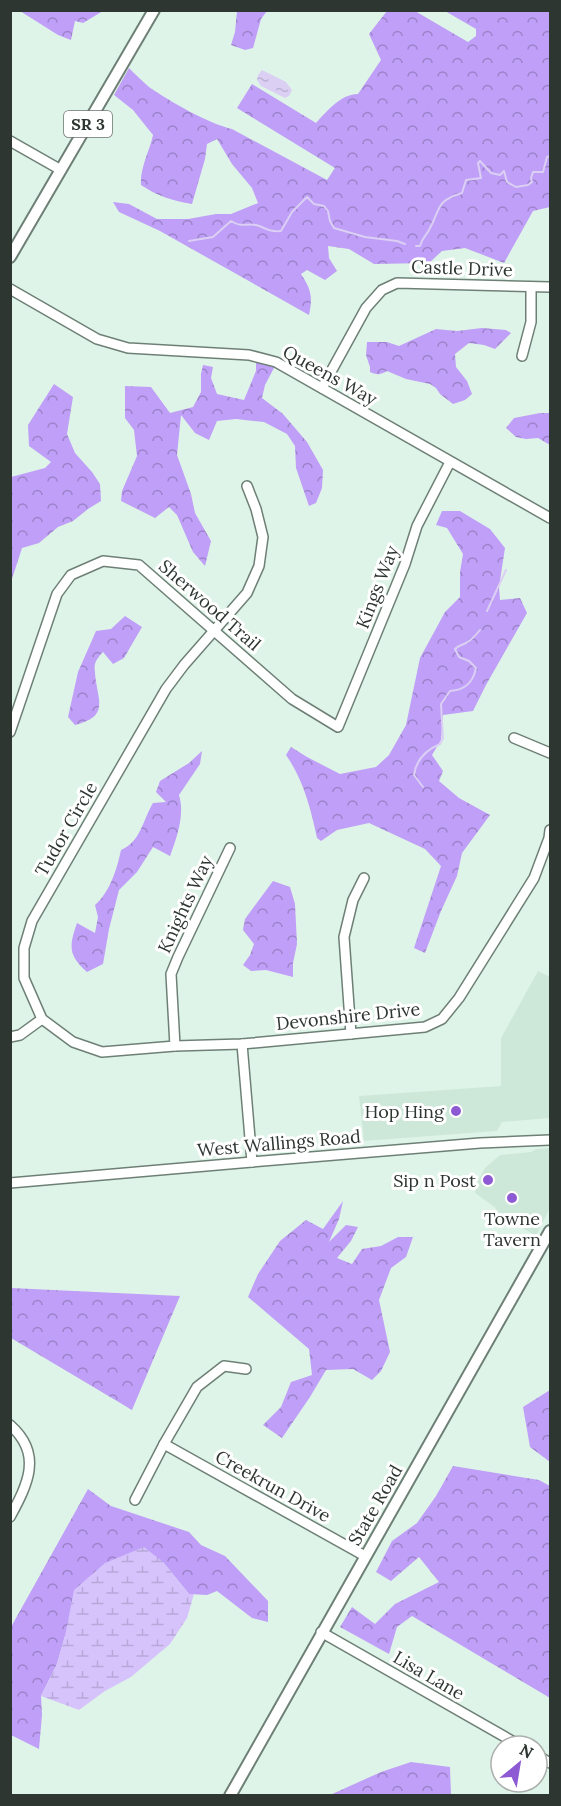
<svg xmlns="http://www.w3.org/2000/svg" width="561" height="1806" viewBox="0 0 561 1806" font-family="Lora,serif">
<defs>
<pattern id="forest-crowns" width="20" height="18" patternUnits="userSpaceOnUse" patternTransform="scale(1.5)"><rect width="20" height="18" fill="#bf9ff7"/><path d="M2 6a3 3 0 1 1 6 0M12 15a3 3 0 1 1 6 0" fill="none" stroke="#9c82c9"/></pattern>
<pattern id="wetland-marsh" width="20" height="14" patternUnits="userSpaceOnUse" patternTransform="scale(1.5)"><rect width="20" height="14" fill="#d6c3fc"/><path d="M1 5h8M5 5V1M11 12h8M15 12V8" fill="none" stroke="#b8a8d8"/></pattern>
<pattern id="water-ripples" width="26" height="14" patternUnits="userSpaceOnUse" patternTransform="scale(1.5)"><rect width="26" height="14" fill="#dbcff4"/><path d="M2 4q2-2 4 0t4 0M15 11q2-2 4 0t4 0" fill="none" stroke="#bcb2d2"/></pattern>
</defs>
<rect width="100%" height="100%" fill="#dff4e8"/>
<g fill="#cde8d9">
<polygon points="538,971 550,977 550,1118 502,1122 497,1131 364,1141 359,1096 501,1086 501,1038"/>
<polygon points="550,1148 550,1208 536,1236 495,1212 496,1208 475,1193 476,1184 485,1168 500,1155 531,1152 536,1149"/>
</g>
<g fill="url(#forest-crowns)">
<polygon points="20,11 103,11 83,23 75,21 71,40 58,35"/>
<polygon points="237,11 267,11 261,19 253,48 245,50 231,45 235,32"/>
<path d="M387,11H415L468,42L476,36V29L445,11H550V207L533,211L504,263L465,248L442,251L429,263L374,264L349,249L328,246L329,258L337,271L325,280L307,270L301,274C311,289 313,297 309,315L160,231L119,212L113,202L129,204L157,219H188L216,214H231L258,203L252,188L232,164L217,139L207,144L205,159L192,204C173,201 157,196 141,185C140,167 149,153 153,135L133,110L114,95L129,68C135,74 142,81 149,87C171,102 207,123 232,129L327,180L335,168L237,108L252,84L316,123C327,111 341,94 358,94L381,60L369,34Z"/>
<path d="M482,328L506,330L511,333L495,349L484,345L469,343L455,354L456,367L467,381L472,394L465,400L453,404L440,394L436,388L430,384L406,379L387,371C380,375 377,375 370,372V367L366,355L367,342H387L399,346L436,329L457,331Z"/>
<polygon points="256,360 275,366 265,385 262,398 283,414 307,442 323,470 322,488 316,503 309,506 296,468 295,446 287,434 264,422 236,419 217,421 209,440 195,433 181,415 177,455 191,494 195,513 211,541 205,566 193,552 177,515 169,507 155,518 121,501 122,491 137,456 134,430 125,418 125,386 151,387 170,413 193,407 201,392 201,374 203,365 213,367 211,378 217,394 244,400 256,371"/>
<polygon points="54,384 73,397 67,434 75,453 92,472 100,484 101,501 88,509 73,521 58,527 39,543 22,548 11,582 11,477 45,468 51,462 29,446 28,425"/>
<polygon points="540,413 550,413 550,445 538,438 526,439 516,437 506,428 514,418"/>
<path d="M442,511H460L490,529L505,548L499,587L500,600L520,598L527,613L486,685L473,711L443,715L441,740L432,755L443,771L439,781L459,798L490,815L462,853L457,876L441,911L425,953L414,948L441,866L425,849L369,823L337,830L321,841L317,838C311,809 303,779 286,755L291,747L307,757L340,774L376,767L389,755L406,725L420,658L445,612L460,597V572L463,554L447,528L436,525Z"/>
<path d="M125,616L142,627L124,658L113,664L103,652C100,655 96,660 95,664C94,667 95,670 95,673C97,700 111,716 75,725L68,717L78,672L96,631L111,629Z"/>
<path d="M202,751L200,764L179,795C185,815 177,837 170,856L153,847L137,872L119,890L109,929L103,964L87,972C68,955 69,946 77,923L95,933L98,917L95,905C110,892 117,869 121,850C141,841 142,822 153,803L166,802L156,792L160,781L189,763Z"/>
<polygon points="273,881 290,887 295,904 297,944 293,963 293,977 266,970 251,971 243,965 250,955 254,944 243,930 245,919"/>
<polygon points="343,1201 339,1219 329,1242 346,1225 358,1227 351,1241 337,1258 352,1264 362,1249 381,1246 398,1237 413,1237 406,1257 391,1268 379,1300 390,1352 381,1371 372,1380 353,1369 326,1370 310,1397 282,1438 263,1425 281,1407 291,1382 312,1375 309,1349 248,1297 258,1274 280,1241 306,1220 323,1229"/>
<polygon points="11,1288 180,1296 132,1410 11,1338"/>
<polygon points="550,1390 550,1462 530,1447 523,1407"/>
<polygon points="453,1466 539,1480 550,1486 550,1698 412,1616 397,1627 389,1654 340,1627 352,1607 375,1624 395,1604 439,1582 419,1557 391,1581 376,1572 392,1541 417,1523 436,1496"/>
<polygon points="88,1489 111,1506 189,1532 201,1545 225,1556 268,1601 268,1622 252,1618 217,1591 207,1595 189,1594 163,1562 65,1636 57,1664 41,1696 42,1715 39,1749 11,1735 11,1627"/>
<polygon points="411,1762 450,1767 451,1795 330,1795 381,1772"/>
</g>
<polygon fill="url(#wetland-marsh)" points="144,1547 163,1562 189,1594 194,1594 187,1618 170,1644 131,1677 105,1691 79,1710 41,1696 57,1664 65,1636 74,1590 105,1563"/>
<polygon fill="url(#water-ripples)" points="262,70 286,82 292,90 289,96 285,98 261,86 257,80 258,75"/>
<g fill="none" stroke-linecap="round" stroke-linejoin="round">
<g stroke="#dbcff4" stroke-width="2">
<path d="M189,241L213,237L231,221C242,228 246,223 256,225C267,228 267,232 281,231L292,212L307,197L314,204L324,206L328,211L330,221L334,228L365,237L397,241L405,244"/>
<path d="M416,246H420C422,238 426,236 429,230C441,209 435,201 462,193L466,180L481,178L478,163L480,161L491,173L500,175L504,171L507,182L516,187L528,185L532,182L531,178L533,172H543L547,157L550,156"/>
<polyline points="487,611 506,570"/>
<path d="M423,787L414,775C416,760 426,750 440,744L443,738L441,704L450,691C465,690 473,683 476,668L469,661L459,657L455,649C459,645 462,645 466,643C472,640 476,635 480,630"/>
</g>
<g stroke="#6e8076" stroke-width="12">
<g id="minor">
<polyline points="10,141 61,170"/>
<polyline points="10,289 97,339 128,348 249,355 276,362 550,518"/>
<polyline points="522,356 531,322 531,287"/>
<polyline points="322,388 366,308 382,290 397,283 550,287"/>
<polyline points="247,486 256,509 263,537 259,566 247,593 184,665 166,689 32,921 24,948 24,978 42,1019 73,1042 102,1052 175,1046 242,1044 425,1027 442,1019 459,998 534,878 549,838 550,830"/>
<polyline points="10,732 57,594 71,575 103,561 139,565 292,699 338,727 405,564 417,526 450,462"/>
<polyline points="514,738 550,753"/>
<polyline points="351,1034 344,937 353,900 364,878"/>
<polyline points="10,1037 20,1035 42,1019"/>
<polyline points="242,1044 252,1162"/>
<polyline points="175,1046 171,974 178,957 230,848"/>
<polyline points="10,1183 252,1162 480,1143 550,1140"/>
<path d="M10,1425C43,1454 28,1484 10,1517"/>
<polyline points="164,1444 365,1556"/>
<polyline points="135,1500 164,1444 197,1387 224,1366 246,1369"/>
<polyline points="321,1632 521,1746"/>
<polyline points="537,1755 550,1763"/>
</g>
</g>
<g stroke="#6e8076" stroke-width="14">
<g id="major">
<polyline points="10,257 154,10"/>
<polyline points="230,1796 550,1231"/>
</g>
</g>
<use href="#minor" stroke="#fff" stroke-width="9"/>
<use href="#major" stroke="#fff" stroke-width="10"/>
</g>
<g fill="#8d5ad3" stroke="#fff" stroke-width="2">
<circle cx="456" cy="1111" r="6"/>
<circle cx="488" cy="1180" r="6"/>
<circle cx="512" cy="1198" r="6"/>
</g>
<g text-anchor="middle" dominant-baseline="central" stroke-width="6" stroke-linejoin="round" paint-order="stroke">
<rect fill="#fff" stroke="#6d726f" stroke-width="1.5" x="64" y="111" width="48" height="26" rx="4.5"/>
<g font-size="16" font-weight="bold" fill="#2e3631">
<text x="88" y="124">SR 3</text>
</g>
<g font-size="18" fill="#2e3631" stroke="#fff">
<text transform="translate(462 268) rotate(2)">Castle Drive</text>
<text transform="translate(330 375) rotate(29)">Queens Way</text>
<text transform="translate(377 587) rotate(-69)">Kings Way</text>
<text transform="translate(210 605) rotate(41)">Sherwood Trail</text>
<text transform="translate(66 829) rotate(-60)">Tudor Circle</text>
<text transform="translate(185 904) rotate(-65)">Knights Way</text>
<text transform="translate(348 1016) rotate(-6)">Devonshire Drive</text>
<text transform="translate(279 1143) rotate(-5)">West Wallings Road</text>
<text transform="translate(273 1486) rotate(29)">Creekrun Drive</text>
<text transform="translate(375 1505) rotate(-60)">State Road</text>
<text transform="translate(429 1675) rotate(30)">Lisa Lane</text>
</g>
<g font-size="18" fill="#2e3631" stroke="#fff" text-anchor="end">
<text x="444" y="1111">Hop Hing</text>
<text x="476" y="1180">Sip n Post</text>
<text x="512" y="1218" text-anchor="middle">Towne<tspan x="512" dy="21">Tavern</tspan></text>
</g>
</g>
<rect width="561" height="1806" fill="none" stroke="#2e3631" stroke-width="24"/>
<g transform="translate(519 1764) rotate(30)"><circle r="28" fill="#ffffff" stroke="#abafad" stroke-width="1.5"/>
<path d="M0-4.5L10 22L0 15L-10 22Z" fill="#8d5ad3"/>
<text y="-9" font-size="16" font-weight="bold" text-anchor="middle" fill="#2e3631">N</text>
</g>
</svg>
